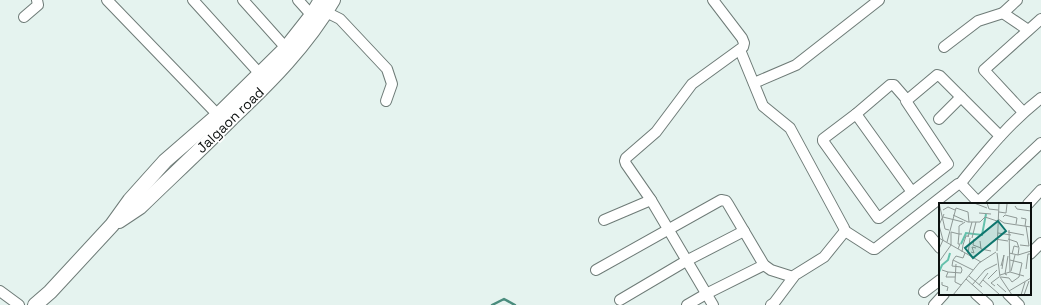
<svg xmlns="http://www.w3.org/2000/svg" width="1041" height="305" viewBox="0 0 1041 305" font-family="'Space Grotesk',sans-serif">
<rect width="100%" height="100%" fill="#e5f3ef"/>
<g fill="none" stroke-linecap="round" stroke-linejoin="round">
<polyline stroke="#4a8c7d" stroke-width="2.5" points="492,305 504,299 515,305"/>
<g stroke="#6e7b77" stroke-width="12">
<g id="minor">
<polyline points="107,0 218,115"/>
<polyline points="193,0 260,74"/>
<polyline points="243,0 286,48"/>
<polyline points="298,0 315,19"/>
<polyline points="326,12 340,19 387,69 392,84 386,101"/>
<polyline points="1003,13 1028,30"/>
<polyline points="24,17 38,5 37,0"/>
<polyline points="944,47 978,21 1003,13 1017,0"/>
<polyline points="740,50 763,106 790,128 844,228 845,231 824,257 795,275 774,303 771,305"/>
<polyline points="754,83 796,65 879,0"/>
<polyline points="907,100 894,85 890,85 856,114 823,139 823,141 878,218 879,218 948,164 906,101 937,75 940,76 1000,136"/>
<polyline points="1023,112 984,70 1041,19"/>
<polyline points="856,114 912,192"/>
<polyline points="939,119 961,97"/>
<path d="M960,184C985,153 1009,123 1041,98"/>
<polyline points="651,200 626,164 625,161 626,158 656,132 692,84 743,47 744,43 742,38 713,0"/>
<polyline points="1028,204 1041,190"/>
<polyline points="604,220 651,200 713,305"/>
<polyline points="845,231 873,249 875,249 958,184 961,184 978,202 1041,143"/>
<polyline points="930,236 940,248"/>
<polyline points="1030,254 1041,243"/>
<polyline points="596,270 721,200 726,201 728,204 764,265 771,270 793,277"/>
<polyline points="0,291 19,305"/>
<polyline points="924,292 940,280"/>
<polyline points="976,294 988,305"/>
<polyline points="1008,294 1019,305"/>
<polyline points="620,300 686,261 744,231"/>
<polyline points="687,305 706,294 764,265"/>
<polyline points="934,305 944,294"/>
</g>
</g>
<g stroke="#6e7b77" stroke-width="16">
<g id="highway">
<path d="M119,221L140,207C171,177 202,148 232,118C270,82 307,45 333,0"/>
<polyline points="35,305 50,292 112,225 130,200 165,161 218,115 286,48 312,15 321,0"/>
</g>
</g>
<use href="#minor" stroke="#fff" stroke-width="10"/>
<use href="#highway" stroke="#fff" stroke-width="14"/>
</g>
<g text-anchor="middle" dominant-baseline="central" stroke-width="3.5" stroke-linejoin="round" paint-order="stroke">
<g font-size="14" fill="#0c100f" stroke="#fff">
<text transform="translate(230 120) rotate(-44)">Jalgaon road</text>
</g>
</g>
<g transform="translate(939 203)">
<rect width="92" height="92" fill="#e5f3ef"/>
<path fill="none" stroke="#64c1ac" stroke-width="2" d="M22,41L27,30L43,32L47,11M0,69L3,62L9,57L11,50"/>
<path fill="none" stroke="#8e9895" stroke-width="1" d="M0,0L6,26L10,27M35,0L48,5M48,0L50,6L59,7M76,3L78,6L92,8M4,7L9,4L16,7M60,9L67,10L68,1M40,10L52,11M14,12L29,19H41L46,14L58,18M4,14L24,19M64,14L66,12L78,15L77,21M82,15L87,16L86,23M59,16L65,20L92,24M69,29L85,32M59,30L72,32M23,31H20V23L26,19M29,34L33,19M0,35L42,59M33,35L37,19M35,36L34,42L42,45M56,36L69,38M69,36L78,39L80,45L79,52M41,38L42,46L52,48M8,39L17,5L29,9L30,19M81,42L90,43L87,23M0,46L4,37L0,22L5,11M58,48L60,0M23,49L24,42L27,33H30M32,49L35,50L33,44L37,45M26,50L24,55L17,53L14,57L34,67M58,50L61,74L73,92M70,50L79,52L92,48M29,51L31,35M73,51L75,43L79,44M0,59L12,42V29L20,31L19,41H21L19,46M17,61L16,79L22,82M62,63L65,52L63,66M87,66L89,51H92M3,67L9,69L7,74H16M72,68L76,52M9,69L22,70L23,67L22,64L13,63L14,57M71,69L85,73M61,72L71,69L70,27M68,72L66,71L69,53M30,73L43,84M62,74L70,75L73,79L80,74L83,60L71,57M27,76L45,92M49,76L58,67M44,77L60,91M3,79V82L9,84L8,88M58,81L67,89M33,82L46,67L58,61M40,82L49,70M56,83L52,80L60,74M70,88L92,75M14,92L40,60L57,49M82,92L86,79M85,92L90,78"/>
<path fill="#0f766e" fill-opacity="0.15" stroke="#0f766e" stroke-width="2" d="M59,18L67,28L34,55L26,45Z"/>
<rect width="92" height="92" fill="none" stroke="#0c100f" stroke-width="2"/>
</g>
</svg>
